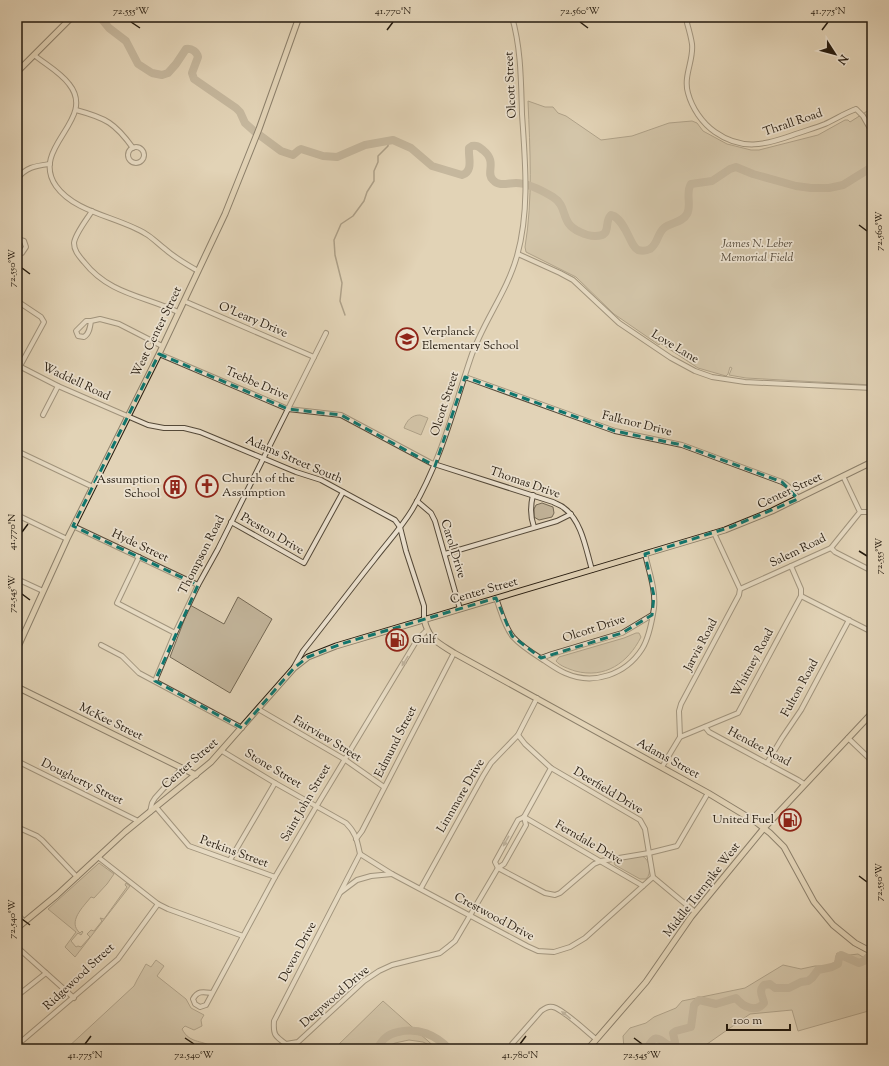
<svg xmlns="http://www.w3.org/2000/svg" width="889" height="1066" viewBox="0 0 889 1066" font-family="'Sorts Mill Goudy',serif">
<rect width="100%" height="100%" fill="#e2d3b7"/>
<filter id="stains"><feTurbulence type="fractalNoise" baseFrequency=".005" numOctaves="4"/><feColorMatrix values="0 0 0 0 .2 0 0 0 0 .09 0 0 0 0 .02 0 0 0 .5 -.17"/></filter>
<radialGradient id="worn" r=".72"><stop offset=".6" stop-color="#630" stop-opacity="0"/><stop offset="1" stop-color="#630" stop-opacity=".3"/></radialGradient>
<g fill="#c2b49a" stroke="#746854">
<path d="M528,101L545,107H553L558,113L566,116L601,140L632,136L669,123L692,121L697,123L703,131L727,144L751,150H759L818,135L845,120H848L850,122L872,108V385L746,378L729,375L732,368L730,367L728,374L726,376L698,368L660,343L659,345L614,314L576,277L526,252L525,247C533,199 530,150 528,101Z"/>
<path d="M420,415L428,418L421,435L404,428C407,420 412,415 420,415Z"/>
<polygon points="542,503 553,507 554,513 552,517 539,520 534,517 534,509 536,505"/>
<polygon points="238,597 272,619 230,693 170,657 190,605 224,624"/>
<path d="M636,633H639L641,637C628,663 605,679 575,671C569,669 560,666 556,661L559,657L624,638Z"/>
<path d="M642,856C650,859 652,874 646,879H640L615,865L614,863L616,860Z"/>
<path d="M99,863L114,874L107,884L94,898L91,897C83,907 67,922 80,933L82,931L83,932L81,935L78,933L71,941L76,947L78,946L81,947L90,937L87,934L91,930L94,931L102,921L100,918L104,919L127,887L125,885L126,883L130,886L75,957L65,947L76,932L48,909Z"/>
<polygon points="837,953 850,955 858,954 871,962 872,961 872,1010 798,1031 792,1010 750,1014 700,1049 624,1049 623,1036 630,1028 646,1023 654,1017 676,1008 682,1001 745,988 783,965 801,969 815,966 834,966"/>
<path d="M156,960L164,966L157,976L186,999L191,1008L204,1015L201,1020L202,1026L194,1030L185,1026L182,1029C190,1045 204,1039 215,1049H66L134,986L137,980L146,964L151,967Z"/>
<polygon points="383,1001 437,1049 423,1042 409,1040 395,1043 384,1049 334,1049"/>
</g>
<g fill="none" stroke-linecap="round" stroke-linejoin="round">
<polyline stroke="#706452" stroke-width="1.5" points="345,315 340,301 342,283 335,255 334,240 341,224 353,216 364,201 367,192 374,181 374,171 378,162 378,156 388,146 388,140"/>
<g stroke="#a2947e" stroke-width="8">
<path d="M100,17L109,28L126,41L138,64L152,73L162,75L168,73L176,64L186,49C192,48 197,52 198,57L192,73L194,79L236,108L240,112L245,123L254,131L281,151L293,155L299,150L301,149L323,156L337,157L365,145L393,140L411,148L432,166L462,175C474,171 468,157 469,148L472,146C477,145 479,147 483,150C498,162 485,173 493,180C499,187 508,183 516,183C528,183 543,191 553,197C569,207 559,223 580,232C584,234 589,236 595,236C613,236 603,223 611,215L614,216C627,224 630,246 638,250C642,251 646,251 650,249C658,244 657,234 664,228C671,222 682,223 687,214C692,205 685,193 691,184L712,181L730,169L736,167L753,174L796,186L811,188H829L843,185L872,167"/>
<path d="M377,1049C379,1046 381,1042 384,1039C388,1035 393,1033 398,1032C418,1027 436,1035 449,1049"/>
<path d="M647,1049C655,1033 658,1038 669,1046L674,1044L675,1042L673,1033L676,1031L691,1027L694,1005L699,1000L716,1004L736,998C743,1007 756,1013 764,1003C763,997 758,991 764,985L770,984L775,988H789L801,982L808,981L812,978L818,970L832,967L838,964L839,957L841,955L859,963L864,961L872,953"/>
</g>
<g stroke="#544939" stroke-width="6">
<g id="minor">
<path d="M685,17L688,20L687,23C689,30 691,37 692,44C694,60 683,76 688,93C692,108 702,123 715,132C742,151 765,145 793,135C804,131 815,128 825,124C836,119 845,113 856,109L863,116L872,132"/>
<polyline points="512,19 530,17"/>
<path d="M34,55C45,64 60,72 69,84C98,120 29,147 56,186C75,213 119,217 146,234C153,238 158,244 165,249C175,258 186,264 198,271"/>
<path d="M76,110C106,118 115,123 133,148"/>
<circle cx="136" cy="155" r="8"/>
<path d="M17,179C26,167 35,166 50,164"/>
<path d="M92,211C87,219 75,234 74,243C74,251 79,256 84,262C109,294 144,296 178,312"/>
<polyline points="17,239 24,241 26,247 22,253 17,253"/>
<polyline points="518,254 560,273 573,280 619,323 671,358 695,371 712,377 745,382 872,388"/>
<polyline points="17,301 41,317 44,322 20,366"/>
<polyline points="184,301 314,357"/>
<path d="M91,321C90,328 89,334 84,337L78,336L76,331L86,321H91L100,319L119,324L162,346"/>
<path d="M159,354L288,409L341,415L431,463L553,502C556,504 561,505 564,508C582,521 586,550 592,570"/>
<polyline points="17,365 58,386 148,425 164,428 184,428 200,432 296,472 321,480 395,520 400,527 406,551 424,606 424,619"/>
<path d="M465,377L615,431L682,445L782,482C790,486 794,491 798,499"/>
<polyline points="43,415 58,386"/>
<polyline points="17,451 93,487"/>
<path d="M533,495C530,507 530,516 534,527"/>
<polyline points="417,501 431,513 435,521 460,609"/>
<polyline points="860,512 872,512"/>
<polyline points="17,515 67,539"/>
<polyline points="231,522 304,563 343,492"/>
<polyline points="73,526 198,585"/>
<polyline points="831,548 835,552 872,571"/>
<polyline points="445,554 557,521 571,514"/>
<polyline points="139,557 117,603 175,633"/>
<polyline points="17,579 43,591"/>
<polyline points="740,589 831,548 860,512 843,476"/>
<polyline points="801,596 872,632"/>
<path d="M496,598C501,611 504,626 513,637C522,647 534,654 545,661C551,665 558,670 565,673C594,686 626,674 642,649C649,638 652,621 654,608C656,591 649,571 645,554"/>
<polyline points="101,645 122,656 139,673 242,728"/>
<polyline points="541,658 552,654 622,633 652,615"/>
<path d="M294,667L303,651C327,621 350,590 374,560C387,543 401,528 412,510C441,461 453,410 471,357C483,322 507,292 517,256C530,210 525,160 522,114C521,81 521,48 512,17"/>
<polyline points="155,681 175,633 198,585 218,549 326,333"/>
<polyline points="258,709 344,759 384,787"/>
<polyline points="705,727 709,732 798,780 804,784"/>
<polyline points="518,735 525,744 551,768 640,820 645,829 653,877 695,912"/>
<polyline points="680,737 738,713 801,596 801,589 791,566"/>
<polyline points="848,738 872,761"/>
<path d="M222,751L275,783L346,823C356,833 357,840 360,854"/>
<polyline points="17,761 138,821"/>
<polyline points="767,763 782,738 801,710 849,620"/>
<polyline points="662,767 680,737 679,711 681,704 739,595 740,589 714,533"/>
<polyline points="156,807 189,846 275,877"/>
<polyline points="150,812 152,803 155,798 182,768"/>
<polyline points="524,817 643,886"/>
<polyline points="17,827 37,836 42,840 77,877"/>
<polyline points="356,839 362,831 454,653"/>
<path d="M360,854L274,1021C273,1035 275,1036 286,1044L298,1042L364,981L379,971L392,965L440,953L449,946L455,941L498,868L504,864L526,825L524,817"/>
<polyline points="360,854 392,874 527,946 538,951 554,952 570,947 585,938 653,877"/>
<polyline points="98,857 158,904 168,909 243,936"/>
<polyline points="230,860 275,783"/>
<polyline points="498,868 545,893 555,895 560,893 594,864 601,861 649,853 677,846 708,793"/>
<polyline points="498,868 495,862 518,820 524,817 551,768"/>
<polyline points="421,888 483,776 491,763 518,735 537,698"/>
<polyline points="341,892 357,880 371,876 392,874"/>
<polyline points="17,913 24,922"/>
<polyline points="17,947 74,998"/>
<path d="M212,993C204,992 198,990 193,999L195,1004L200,1007L206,1005L275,877L316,807L417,640L427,630"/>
<polyline points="17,996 46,973"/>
<polyline points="23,1040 118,959 158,904"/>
<polyline points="405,1049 410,1048 421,1049"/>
<path d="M510,1049L512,1044L541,1011C545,1008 548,1006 553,1007C563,1009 587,1032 596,1039"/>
</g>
</g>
<g stroke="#251b0f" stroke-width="7">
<g id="major">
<polyline points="17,72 72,17"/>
<path d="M424,619C429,640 437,642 454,653L708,793L756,822L770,833L784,847L814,902L833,925L855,943L872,952"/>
<polyline points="17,649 67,539 159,354 225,214 259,129 299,17"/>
<polyline points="17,687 196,775"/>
<polyline points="17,928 57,895 125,832 211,762 294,668 308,657 336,646 678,544 725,530 772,511 872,462"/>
<polyline points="588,1049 646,982 691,917 764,828 872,713"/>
</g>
</g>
<use href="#minor" stroke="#ece2d0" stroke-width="4"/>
<use href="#major" stroke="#e2d3b7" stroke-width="5"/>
</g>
<defs><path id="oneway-solid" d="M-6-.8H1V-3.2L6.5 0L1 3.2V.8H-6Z"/></defs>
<g fill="#928879">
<use href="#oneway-solid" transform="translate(405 661) rotate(122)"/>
<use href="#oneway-solid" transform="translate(506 841) rotate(119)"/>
<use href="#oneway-solid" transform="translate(566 1015) rotate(-141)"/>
</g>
<path d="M0 0H889V1066H0ZM159,354L288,409L341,415L435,466L465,377L615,431L682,445L782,482L798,499L731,527L645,554L654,596L652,615L622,633L541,658L512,636L496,598L341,644L308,657L294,668L242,728L155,681L198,585L73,526Z" fill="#e2d3b7" fill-opacity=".55" fill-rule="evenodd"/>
<path fill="none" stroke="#0f766e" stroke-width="3" stroke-dasharray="8 5" stroke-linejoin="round" d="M159,354L288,409L341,415L435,466L465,377L615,431L682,445L782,482L798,499L731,527L645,554L654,596L652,615L622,633L541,658L512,636L496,598L341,644L308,657L294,668L242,728L155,681L198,585L73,526Z"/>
<path fill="none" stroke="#251b0f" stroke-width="1.5" d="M131,22L140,28M580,22L588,28M387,30L393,22M822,30L828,22M859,225L867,231M22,268L30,274M22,532L28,524M859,551L867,556M22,594L30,600M859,876L867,882M22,919L30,925M185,1038L194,1044M634,1038L642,1044M85,1044L91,1036M520,1044L526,1036"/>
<defs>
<g id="school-ring" transform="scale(1.15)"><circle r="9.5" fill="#ece2d0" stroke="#8f2418" stroke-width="1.5"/><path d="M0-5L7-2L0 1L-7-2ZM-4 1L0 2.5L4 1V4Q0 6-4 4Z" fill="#8f2418"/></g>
<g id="church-ring" transform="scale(1.15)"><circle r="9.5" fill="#ece2d0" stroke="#8f2418" stroke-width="1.5"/><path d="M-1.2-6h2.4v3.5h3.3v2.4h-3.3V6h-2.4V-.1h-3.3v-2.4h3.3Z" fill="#8f2418"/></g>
<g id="building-ring" transform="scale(1.15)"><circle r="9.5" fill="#ece2d0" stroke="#8f2418" stroke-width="1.5"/><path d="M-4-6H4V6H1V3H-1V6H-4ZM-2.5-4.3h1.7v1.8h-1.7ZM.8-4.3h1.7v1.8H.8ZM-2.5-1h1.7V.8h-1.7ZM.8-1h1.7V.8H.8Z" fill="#8f2418"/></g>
<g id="fuel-ring" transform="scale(1.15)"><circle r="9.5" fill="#ece2d0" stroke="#8f2418" stroke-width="1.5"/><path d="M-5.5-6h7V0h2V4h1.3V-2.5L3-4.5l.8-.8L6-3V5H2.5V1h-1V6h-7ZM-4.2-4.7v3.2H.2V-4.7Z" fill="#8f2418"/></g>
</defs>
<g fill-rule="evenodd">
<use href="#school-ring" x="407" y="339"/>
<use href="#church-ring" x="207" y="486"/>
<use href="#building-ring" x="175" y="487"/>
<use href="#fuel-ring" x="397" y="640"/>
<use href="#fuel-ring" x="790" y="820"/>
</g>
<g text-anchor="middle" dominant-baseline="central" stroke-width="3.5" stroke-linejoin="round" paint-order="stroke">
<g font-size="12" fill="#251b0f" stroke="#ece2d0">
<text transform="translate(511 85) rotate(-93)">Olcott Street</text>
<text transform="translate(793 123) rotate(-19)">Thrall Road</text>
<text transform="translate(253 320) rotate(23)">O'Leary Drive</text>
<text transform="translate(157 332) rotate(-64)">West Center Street</text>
<text transform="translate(675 347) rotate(31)">Love Lane</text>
<text transform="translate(76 382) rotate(25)">Waddell Road</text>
<text transform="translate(257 384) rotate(23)">Trebbe Drive</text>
<text transform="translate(445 404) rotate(-72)">Olcott Street</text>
<text transform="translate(637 424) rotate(14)">Falknor Drive</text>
<text transform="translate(294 460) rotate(23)">Adams Street South</text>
<text transform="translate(525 483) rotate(19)">Thomas Drive</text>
<text transform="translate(790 491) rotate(-25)">Center Street</text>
<text transform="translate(272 534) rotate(30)">Preston Drive</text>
<text transform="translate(140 546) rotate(25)">Hyde Street</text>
<text transform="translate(453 549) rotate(73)">Carol Drive</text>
<text transform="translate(798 551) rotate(-26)">Salem Road</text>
<text transform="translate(202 555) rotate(-63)">Thompson Road</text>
<text transform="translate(484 591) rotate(-16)">Center Street</text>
<text transform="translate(594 629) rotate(-18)">Olcott Drive</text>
<text transform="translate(701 645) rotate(-62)">Jarvis Road</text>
<text transform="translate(753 663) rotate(-62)">Whitney Road</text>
<text transform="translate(800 688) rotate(-61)">Fulton Road</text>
<text transform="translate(111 722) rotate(26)">McKee Street</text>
<text transform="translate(327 739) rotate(31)">Fairview Street</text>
<text transform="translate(396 742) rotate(-63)">Edmund Street</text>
<text transform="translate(759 747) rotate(28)">Hendee Road</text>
<text transform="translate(668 759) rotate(29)">Adams Street</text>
<text transform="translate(190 764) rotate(-41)">Center Street</text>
<text transform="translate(273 769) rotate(31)">Stone Street</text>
<text transform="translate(82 782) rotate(26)">Dougherty Street</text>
<text transform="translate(608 791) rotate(31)">Deerfield Drive</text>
<text transform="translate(461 796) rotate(-60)">Linnmore Drive</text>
<text transform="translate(306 803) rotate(-60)">Saint John Street</text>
<text transform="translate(589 843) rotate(30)">Ferndale Drive</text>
<text transform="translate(234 852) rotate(20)">Perkins Street</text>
<text transform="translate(702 890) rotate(-52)">Middle Turnpike West</text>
<text transform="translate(494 917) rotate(28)">Crestwood Drive</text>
<text transform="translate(298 952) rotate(-62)">Devon Drive</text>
<text transform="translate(79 977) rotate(-43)">Ridgewood Street</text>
<text transform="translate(335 997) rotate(-41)">Deepwood Drive</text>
</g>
<g font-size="12" font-style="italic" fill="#544939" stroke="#ece2d0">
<text x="757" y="244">James N. Leber<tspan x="757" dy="14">Memorial Field</tspan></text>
</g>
<g font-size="12" fill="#251b0f" stroke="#ece2d0" text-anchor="start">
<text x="422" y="332">Verplanck<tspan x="422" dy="14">Elementary School</tspan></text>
<text x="222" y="479">Church of the<tspan x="222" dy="14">Assumption</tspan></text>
<text x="160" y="480" text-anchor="end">Assumption<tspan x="160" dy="14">School</tspan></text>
<text x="412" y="640">Gulf</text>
<text x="774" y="820" text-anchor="end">United Fuel</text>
</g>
</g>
<rect width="889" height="1066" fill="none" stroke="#e2d3b7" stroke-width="44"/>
<g transform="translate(835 54) rotate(126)" stroke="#ece2d0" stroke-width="3" paint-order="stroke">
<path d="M0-3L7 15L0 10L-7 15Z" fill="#251b0f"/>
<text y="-6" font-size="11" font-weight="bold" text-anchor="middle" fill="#251b0f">N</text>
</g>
<path d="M727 1024v6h63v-6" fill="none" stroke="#251b0f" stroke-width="2"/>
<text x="733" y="1024" font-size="12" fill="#251b0f" stroke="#ece2d0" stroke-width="3" paint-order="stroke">100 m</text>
<rect x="22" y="22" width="845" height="1022" fill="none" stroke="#251b0f" stroke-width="1.5"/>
<g font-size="10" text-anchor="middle" fill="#251b0f">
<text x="131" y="14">72.555°W</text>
<text x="393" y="14">41.770°N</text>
<text x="580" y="14">72.560°W</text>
<text x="828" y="14">41.775°N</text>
<text transform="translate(878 231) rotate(-90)" y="4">72.560°W</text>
<text transform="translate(11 268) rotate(-90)" y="4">72.550°W</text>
<text transform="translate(11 532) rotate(-90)" y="4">41.770°N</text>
<text transform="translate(878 556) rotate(-90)" y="4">72.555°W</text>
<text transform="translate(11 594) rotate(-90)" y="4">72.545°W</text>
<text transform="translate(878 882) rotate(-90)" y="4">72.550°W</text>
<text transform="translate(11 919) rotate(-90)" y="4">72.540°W</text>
<text x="85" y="1058">41.775°N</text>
<text x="194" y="1058">72.540°W</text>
<text x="520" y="1058">41.780°N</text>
<text x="642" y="1058">72.545°W</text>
</g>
<rect width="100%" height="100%" filter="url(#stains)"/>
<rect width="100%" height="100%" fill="url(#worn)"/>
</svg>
